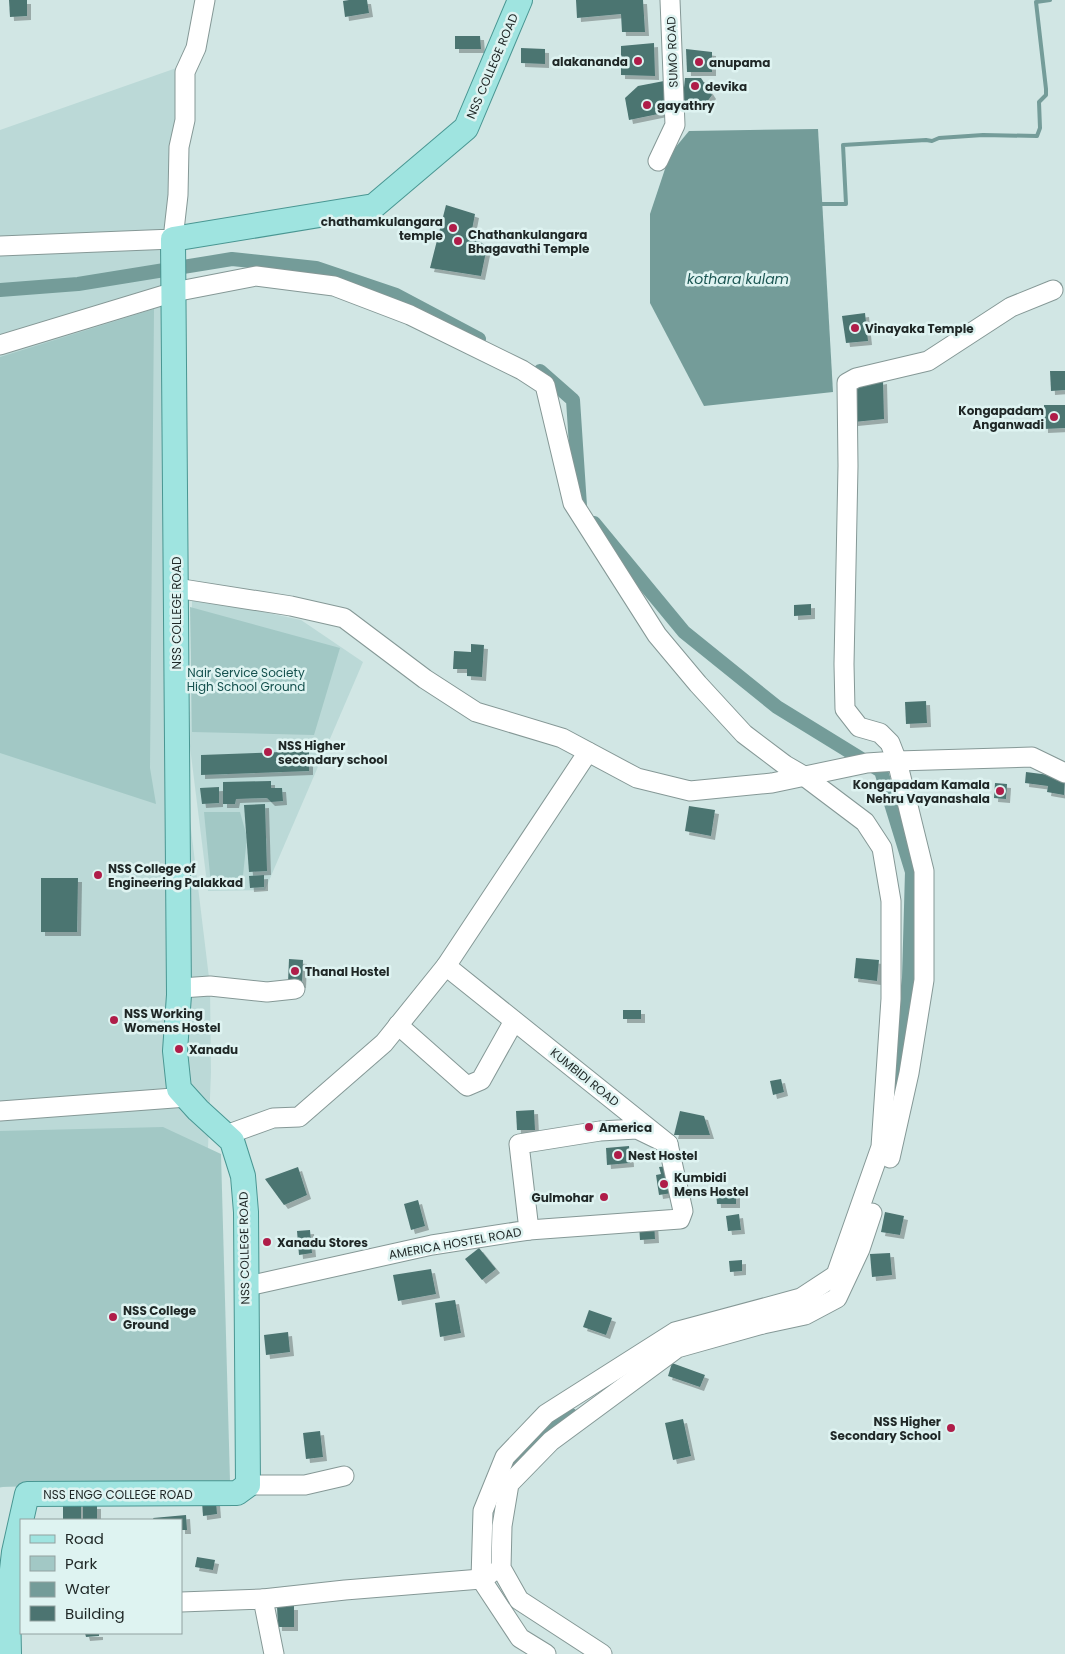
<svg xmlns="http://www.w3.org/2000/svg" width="1065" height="1654" viewBox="0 0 1065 1654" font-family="Poppins,sans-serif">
<defs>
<filter id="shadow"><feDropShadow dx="4" dy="4" stdDeviation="0" flood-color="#0004"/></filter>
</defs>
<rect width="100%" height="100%" fill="#d1e6e4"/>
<g fill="#bbd9d7">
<polygon points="185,65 183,763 210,986 211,1072 208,1148 42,1474 0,1488 0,130"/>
<polygon points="192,597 301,620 363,662 265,890 208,891 190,747"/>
</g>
<g fill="#a2c8c5">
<polygon points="154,309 150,768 156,804 0,753 0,357"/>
<polygon points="190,607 340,648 314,735 192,732"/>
<polygon points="204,812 240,812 247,837 242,885 211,885"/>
<polygon points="163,1127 221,1154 230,1481 0,1487 0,1131"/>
</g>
<polygon fill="#749c99" points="818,129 833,392 704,406 650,303 650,214 670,154 689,131"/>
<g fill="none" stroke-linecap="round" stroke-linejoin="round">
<polyline stroke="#749c99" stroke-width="4" points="822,204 846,204 843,145 926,140 932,141 939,138 983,135 1037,136 1040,128 1039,102 1046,95 1046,89 1036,2 1050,0"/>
<g stroke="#749c99" stroke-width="14">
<polyline points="0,290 78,284 232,259 316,268 396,295 479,339"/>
<polyline points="540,371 573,400 580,506"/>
<polyline points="594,523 684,632 777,707 881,771 912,872 909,978 892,1115"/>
<polyline points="504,1478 504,1472 543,1435 571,1415"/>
</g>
</g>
<g fill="#4c7471" filter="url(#shadow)">
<polygon points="9,0 27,0 27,16 10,17"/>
<polygon points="349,0 367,0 369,13 345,17 343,1"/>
<polygon points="576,0 643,0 645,32 622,32 621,14 577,18"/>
<polygon points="455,36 480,36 481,49 455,49"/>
<polygon points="654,43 655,76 621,75 621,46"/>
<polygon points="521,48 545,49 545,64 521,63"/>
<polygon points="686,49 712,52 712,72 687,72"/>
<polygon points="685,78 701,78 712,95 704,106 689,108 682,107"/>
<polygon points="664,81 668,112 629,120 625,98 638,86"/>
<polygon points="446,205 475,214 471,235 487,247 481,276 430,268"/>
<polygon points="865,313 868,341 846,343 842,316"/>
<polygon points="1050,371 1065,371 1065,390 1051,391"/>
<polygon points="883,380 884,419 854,422 853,386"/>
<polygon points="1044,405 1065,405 1065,428 1044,429"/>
<polygon points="811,604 811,615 794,616 794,605"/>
<polygon points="471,644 484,645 482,677 467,676 467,669 453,669 454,651 471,652"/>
<polygon points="926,701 927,723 906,724 905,702"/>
<polygon points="309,751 309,771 201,775 201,755"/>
<polygon points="1026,772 1065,777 1064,795 1047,792 1048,786 1025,783"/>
<polygon points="271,781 271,788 282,788 283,801 271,802 267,798 236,799 235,804 223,804 223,782"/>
<polygon points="995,783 1007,784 1006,799 994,798"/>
<polygon points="219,787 219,803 202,804 200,788"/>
<polygon points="265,804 267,871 249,872 244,805"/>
<polygon points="689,806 715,810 711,836 685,831"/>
<polygon points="264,875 264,887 250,888 249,876"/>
<polygon points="41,878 78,878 77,932 41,932"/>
<polygon points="856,958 879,960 877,981 854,978"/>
<polygon points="289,959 303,960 302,984 288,983"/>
<rect x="623" y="1010" width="18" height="9"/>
<polygon points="781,1079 784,1092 773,1095 770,1081"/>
<polygon points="534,1110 535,1130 517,1130 516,1111"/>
<polygon points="680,1111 704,1116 710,1135 674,1135"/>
<polygon points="629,1146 630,1163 607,1165 606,1148"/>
<polygon points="668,1166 672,1193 659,1195 656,1175 661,1174 659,1167"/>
<polygon points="298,1167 307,1195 284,1205 265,1179"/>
<polygon points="716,1190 736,1190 736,1204 717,1204"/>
<polygon points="418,1200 425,1226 411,1230 404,1204"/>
<polygon points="885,1212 904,1216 900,1235 881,1232"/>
<polygon points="739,1214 741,1230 728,1231 726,1216"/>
<polygon points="654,1221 655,1239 640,1240 639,1223"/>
<polygon points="310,1230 312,1253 299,1255 297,1231"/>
<polygon points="479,1248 496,1269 482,1280 465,1259"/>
<polygon points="890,1253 892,1275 872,1277 870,1254"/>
<polygon points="742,1260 742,1271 730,1272 729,1261"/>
<polygon points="431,1269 436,1294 398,1301 393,1275"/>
<polygon points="455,1300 461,1333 440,1337 435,1303"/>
<polygon points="589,1310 612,1318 606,1335 583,1327"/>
<polygon points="288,1332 290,1352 266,1355 264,1335"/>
<polygon points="672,1363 705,1375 700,1387 668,1376"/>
<polygon points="683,1419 691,1456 673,1460 665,1423"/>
<polygon points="320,1431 323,1457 306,1459 303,1433"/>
<polygon points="216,1501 217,1514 203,1516 202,1502"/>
<rect x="63" y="1502" width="18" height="18"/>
<rect x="83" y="1505" width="14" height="15"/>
<polygon points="186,1515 187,1530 181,1530 181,1520 154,1520 153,1518"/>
<polygon points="197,1557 215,1560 213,1570 195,1567"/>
<polygon points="277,1606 294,1606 294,1627 278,1627"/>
<polygon points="85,1633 99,1633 99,1636 86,1637"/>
</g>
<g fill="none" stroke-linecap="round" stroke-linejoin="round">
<g stroke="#859896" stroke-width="21">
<g id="minor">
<polyline points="658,161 675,125 670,0"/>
<polyline points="0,246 173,239 178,195 179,147 185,120 185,72 196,48 205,0"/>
<polyline points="0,345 174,292 256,276 334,286 410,315 522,370 545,385 573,503 657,635 698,684 744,734 785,765 804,776 865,822 882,848 891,901 891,999 881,1147 836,1275 801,1298 675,1332 546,1414 505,1457 483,1511 481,1579 520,1638 546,1654"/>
<polyline points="176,588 291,606 344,618 425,679 476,712 562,738 637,778 690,791 772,783 867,763 897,761 1032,757 1065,773"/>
<polyline points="179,1003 181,988 210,986 267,992 295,989"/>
<polyline points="398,1025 467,1086 481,1080 514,1021"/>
<polyline points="0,1111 187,1097"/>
<polyline points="226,1135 273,1118 299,1117 384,1043 446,966 588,752"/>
<polyline points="890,1158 909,1073 924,980 924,871 897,761 890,743 880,733 859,727 845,709 844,664 848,466 847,383 856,378 928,361 1011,307 1053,290"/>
<polyline points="529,1230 680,1219 683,1211 668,1144"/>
<polyline points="245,1285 257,1284 432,1245 529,1230 519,1144 600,1131 637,1129 668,1144 446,966"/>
<polyline points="248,1485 305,1485 344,1476"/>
<polyline points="263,1599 345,1590 481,1579 491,1573"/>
<polyline points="181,1602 263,1599 274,1654"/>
<polyline points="602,1654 519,1600 501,1568 502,1526 509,1484 551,1441 677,1348 763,1324 805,1315 837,1298 860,1249 872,1213"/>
</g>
</g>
<g stroke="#499692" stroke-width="26">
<polyline id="major" points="9,1654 8,1605 14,1552 27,1494 237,1493 248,1485 246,1212 243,1176 232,1141 198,1110 179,1089 175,1051 179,995 173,239 374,206 466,128 520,0"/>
</g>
<use href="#minor" stroke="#fff" stroke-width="19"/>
<use href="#major" stroke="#9fe4e0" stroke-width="24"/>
</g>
<g fill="#af1d49" stroke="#def3f1" stroke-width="2">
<circle cx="638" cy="61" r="5"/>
<circle cx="699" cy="62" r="5"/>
<circle cx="695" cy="86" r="5"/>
<circle cx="647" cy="105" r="5"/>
<circle cx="453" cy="228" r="5"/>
<circle cx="458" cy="241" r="5"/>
<circle cx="855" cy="328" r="5"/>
<circle cx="1054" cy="417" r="5"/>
<circle cx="268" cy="752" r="5"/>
<circle cx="1000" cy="791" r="5"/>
<circle cx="98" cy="875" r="5"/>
<circle cx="295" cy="971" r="5"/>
<circle cx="114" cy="1020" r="5"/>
<circle cx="179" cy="1049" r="5"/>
<circle cx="589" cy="1127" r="5"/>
<circle cx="618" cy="1155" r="5"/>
<circle cx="664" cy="1184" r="5"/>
<circle cx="604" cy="1197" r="5"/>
<circle cx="267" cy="1242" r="5"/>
<circle cx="113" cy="1317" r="5"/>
<circle cx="951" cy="1428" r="5"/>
</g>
<g text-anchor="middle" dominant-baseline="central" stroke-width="5" stroke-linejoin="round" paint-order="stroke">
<g font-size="12" fill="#1f2726" stroke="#def3f1">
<text transform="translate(672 52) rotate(-92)">SUMO ROAD</text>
<text transform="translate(492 66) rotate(-67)">NSS COLLEGE ROAD</text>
<text transform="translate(176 613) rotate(-90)">NSS COLLEGE ROAD</text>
<text transform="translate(585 1077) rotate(39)">KUMBIDI ROAD</text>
<text transform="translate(455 1243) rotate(-10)">AMERICA HOSTEL ROAD</text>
<text transform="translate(244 1248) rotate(-91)">NSS COLLEGE ROAD</text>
<text x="118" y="1494">NSS ENGG COLLEGE ROAD</text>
</g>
<g font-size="12" font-weight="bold" fill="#1f2726" stroke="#def3f1" text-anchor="start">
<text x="628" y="61" text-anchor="end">alakananda</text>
<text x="709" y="62">anupama</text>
<text x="705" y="86">devika</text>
<text x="657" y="105">gayathry</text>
<text x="443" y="221" text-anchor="end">chathamkulangara<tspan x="443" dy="14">temple</tspan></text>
<text x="468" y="234">Chathankulangara<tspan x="468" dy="14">Bhagavathi Temple</tspan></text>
<text x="865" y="328">Vinayaka Temple</text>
<text x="1044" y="410" text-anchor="end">Kongapadam<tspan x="1044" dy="14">Anganwadi</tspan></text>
<text x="278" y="745">NSS Higher<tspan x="278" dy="14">secondary school</tspan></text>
<text x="990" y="784" text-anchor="end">Kongapadam Kamala<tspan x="990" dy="14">Nehru Vayanashala</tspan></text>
<text x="108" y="868">NSS College of<tspan x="108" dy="14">Engineering Palakkad</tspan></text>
<text x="305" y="971">Thanal Hostel</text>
<text x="124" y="1013">NSS Working<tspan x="124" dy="14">Womens Hostel</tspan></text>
<text x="189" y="1049">Xanadu</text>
<text x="599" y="1127">America</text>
<text x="628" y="1155">Nest Hostel</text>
<text x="674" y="1177">Kumbidi<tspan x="674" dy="14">Mens Hostel</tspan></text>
<text x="594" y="1197" text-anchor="end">Gulmohar</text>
<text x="277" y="1242">Xanadu Stores</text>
<text x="123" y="1310">NSS College<tspan x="123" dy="14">Ground</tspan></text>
<text x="941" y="1421" text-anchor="end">NSS Higher<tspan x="941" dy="14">Secondary School</tspan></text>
</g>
<g font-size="12" fill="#15514e" stroke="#def3f1">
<text x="246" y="672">Nair Service Society<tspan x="246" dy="14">High School Ground</tspan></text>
</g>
<g font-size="14" font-style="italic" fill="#1d5754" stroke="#def3f1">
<text x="738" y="279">kothara kulam</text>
</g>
</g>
<rect x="20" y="1519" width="162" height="115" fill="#def3f1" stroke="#92a1a0"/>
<rect x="30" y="1535" width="25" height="8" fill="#9fe4e0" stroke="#92a1a0"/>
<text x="65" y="1544" font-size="15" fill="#1f2726">Road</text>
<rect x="30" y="1556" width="25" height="15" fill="#a2c8c5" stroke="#92a1a0"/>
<text x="65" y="1569" font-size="15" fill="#1f2726">Park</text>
<rect x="30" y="1582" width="25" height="15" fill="#749c99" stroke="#92a1a0"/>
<text x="65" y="1594" font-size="15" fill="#1f2726">Water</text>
<rect x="30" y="1606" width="25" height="15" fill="#4c7471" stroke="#92a1a0"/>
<text x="65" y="1619" font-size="15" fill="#1f2726">Building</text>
</svg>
